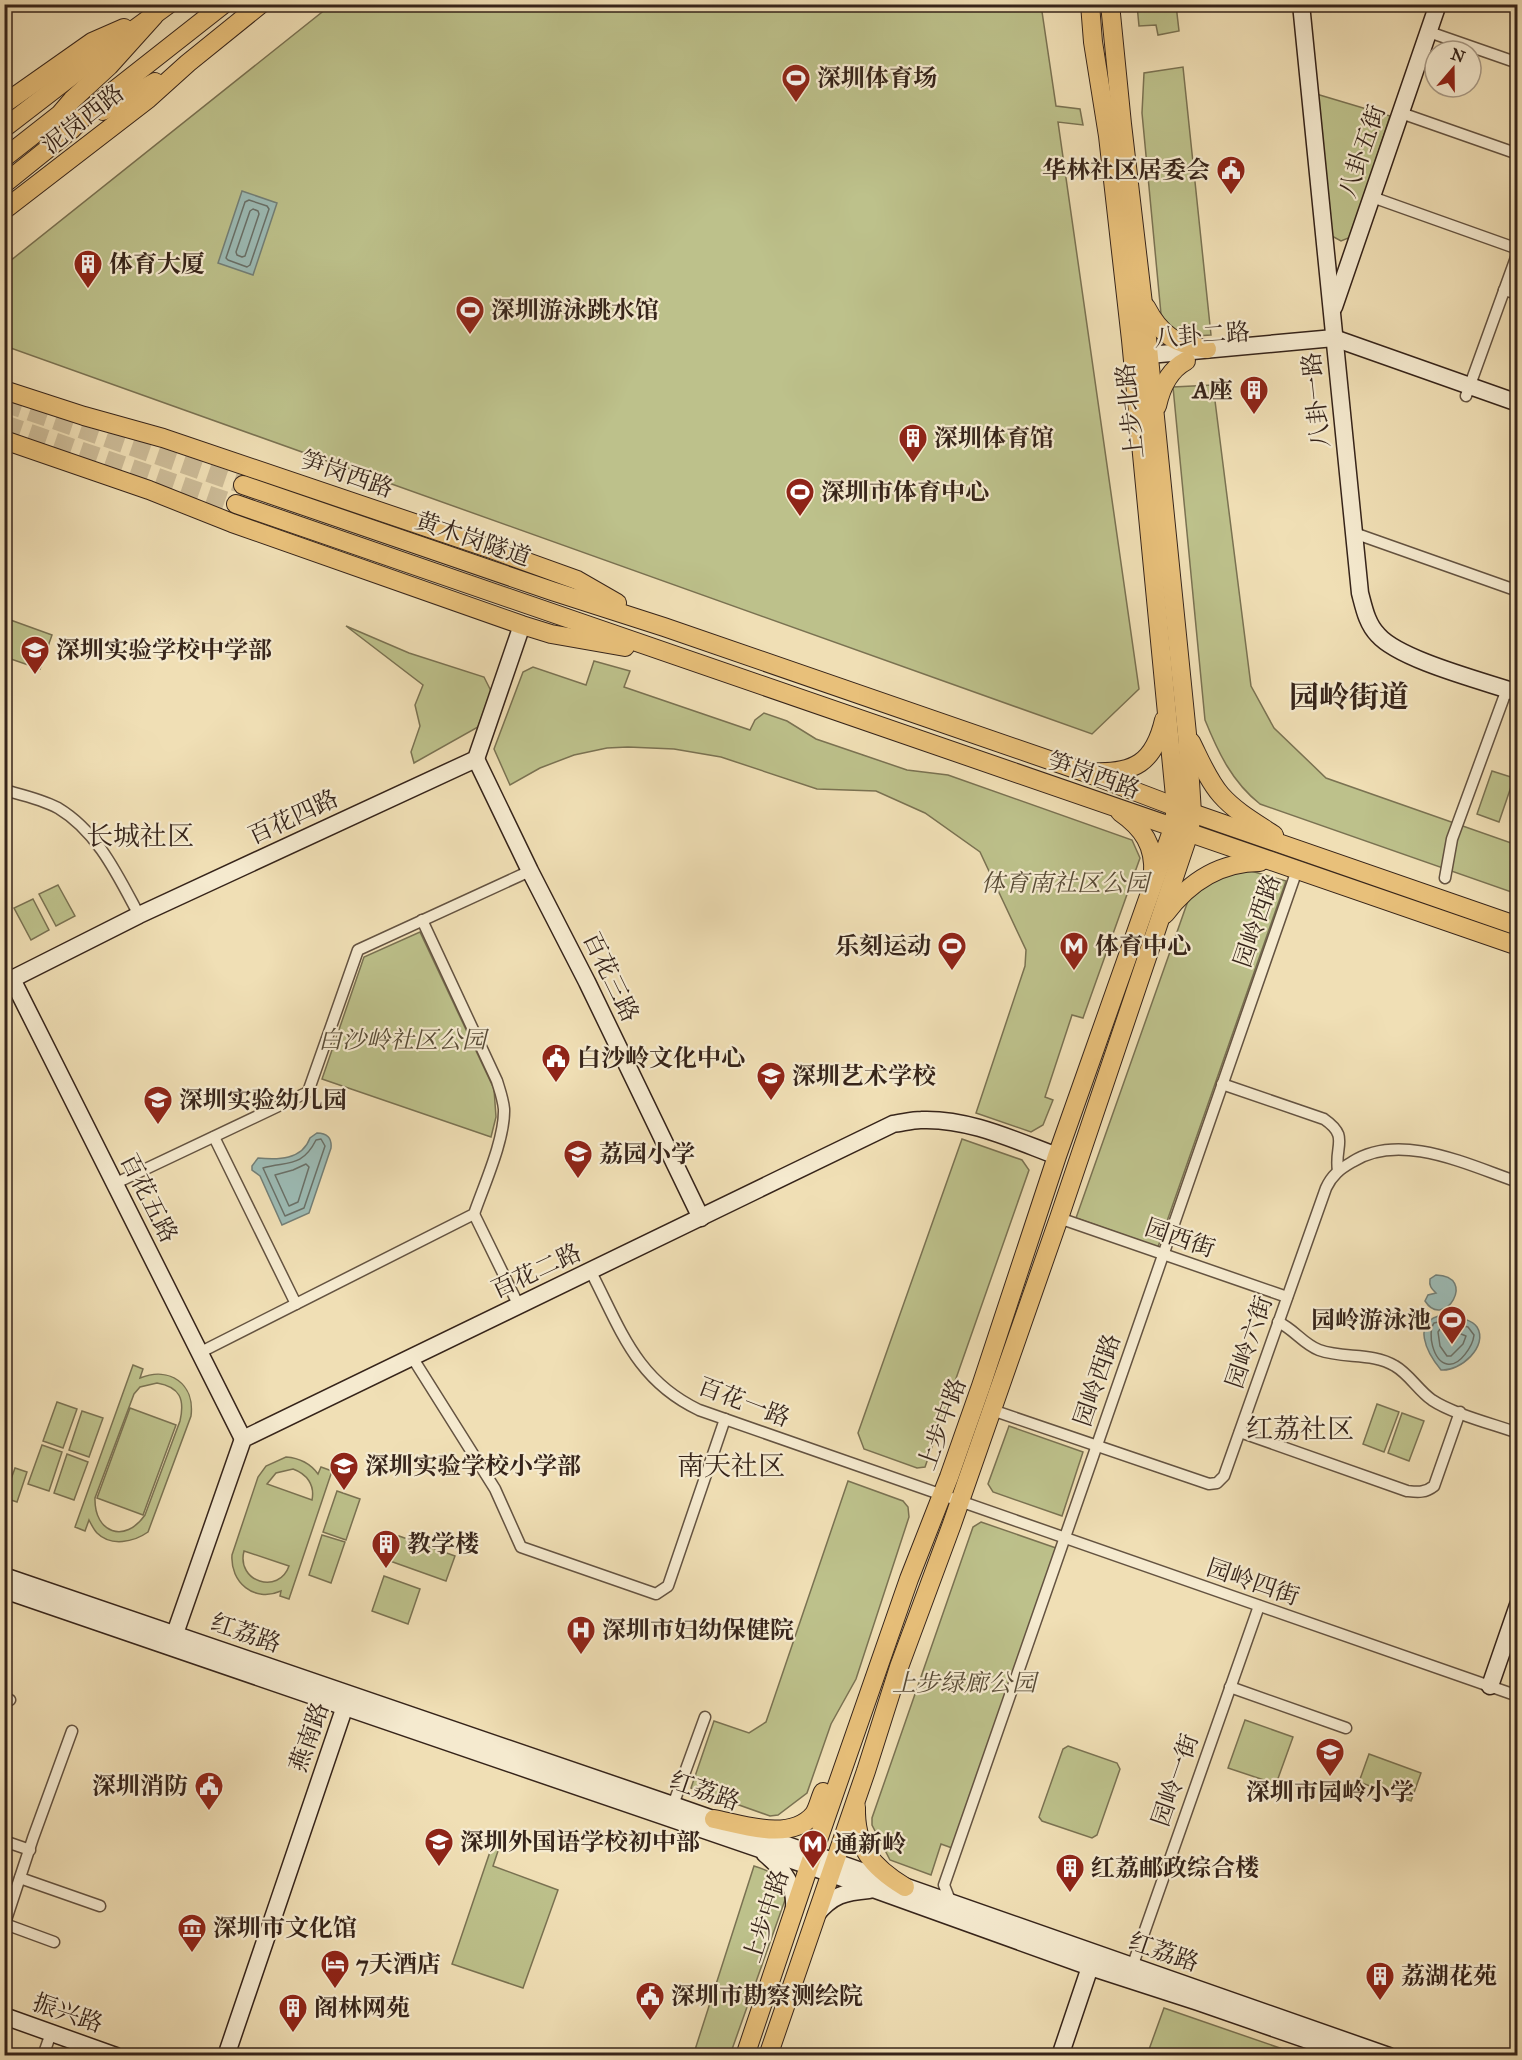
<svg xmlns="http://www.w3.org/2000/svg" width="1522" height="2060" viewBox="0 0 1522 2060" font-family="'IM FELL Great Primer','Noto Serif SC',serif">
<rect width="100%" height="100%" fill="#f0dfb5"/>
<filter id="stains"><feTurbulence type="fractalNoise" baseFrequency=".00333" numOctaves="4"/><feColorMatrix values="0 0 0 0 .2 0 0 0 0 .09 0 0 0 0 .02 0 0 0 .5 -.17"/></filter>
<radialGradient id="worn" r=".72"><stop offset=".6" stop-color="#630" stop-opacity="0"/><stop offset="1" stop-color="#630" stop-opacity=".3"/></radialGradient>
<g fill="#bdc18b" stroke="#7a7252" stroke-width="1.5" fill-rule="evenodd">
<polygon points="331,5 1041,5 1056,106 1080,109 1083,125 1058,122 1139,689 1092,734 5,346 5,265"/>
<polygon points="1137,5 1176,5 1179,31 1158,35 1156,25 1139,26"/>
<path d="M1183,67L1211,335C1187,337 1173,337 1161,314L1142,113L1144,73Z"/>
<polygon points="1313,93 1390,116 1351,237 1341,241 1330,235"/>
<path d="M1213,385L1251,686L1274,728L1326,778L1517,845V894L1260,804C1232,782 1218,752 1205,720L1173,387Z"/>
<polygon points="5,618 52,635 40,669 5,657"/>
<polygon points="346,626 409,653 484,677 491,691 478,727 414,763 411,752 420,726 415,705 423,685"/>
<polygon points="594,661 630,671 624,687 750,730 755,720 764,713 787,721 816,739 863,755 907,770 948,775 1132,840 1140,858 1083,1018 1072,1015 1045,1097 1053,1100 1043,1125 1031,1132 976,1113 1025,966 1026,950 980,852 925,813 876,791 817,789 721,757 674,749 628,747 607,748 574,755 540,768 510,785 494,749 523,672 533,667 586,685"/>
<polygon points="1492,771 1514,778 1499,822 1477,814"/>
<path d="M1251,871L1286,881L1158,1247L1076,1218L1189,898C1212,879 1222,875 1251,871Z"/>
<polygon points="58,885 75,916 56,926 39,894"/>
<polygon points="33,899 49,930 31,940 14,908"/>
<polygon points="420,932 494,1089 496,1117 491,1137 322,1079 364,957"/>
<polygon points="962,1139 1022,1160 1029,1170 925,1467 917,1468 864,1449 858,1433"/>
<path d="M133,1365L143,1369L140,1378C170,1366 195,1384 191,1416L148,1532C134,1542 111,1547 97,1533C94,1530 91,1524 89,1520L85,1531L75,1527ZM157,1383C180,1387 185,1399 180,1421L145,1515C125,1544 94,1533 95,1498L134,1394L140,1387Z"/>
<polygon points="57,1402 77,1409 63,1448 43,1441"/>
<polygon points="1377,1404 1399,1412 1384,1452 1363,1444"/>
<polygon points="130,1408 176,1425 143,1515 97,1498"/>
<polygon points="82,1411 103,1418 89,1457 69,1450"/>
<polygon points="1402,1413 1424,1421 1409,1461 1388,1453"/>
<polygon points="1009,1426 1083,1452 1062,1516 993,1492 988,1484"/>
<polygon points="42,1445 62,1452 49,1491 28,1484"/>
<polygon points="67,1454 88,1462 74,1500 54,1493"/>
<path d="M286,1457C300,1458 310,1463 318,1474L321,1467L332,1471L289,1599L280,1596L281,1591C254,1603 230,1582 232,1555L258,1477L266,1466ZM293,1469C307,1474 315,1485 312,1500L267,1484L276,1473ZM244,1551L289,1566C279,1595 236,1582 244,1551Z"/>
<polygon points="4,1467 10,1469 6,1480 10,1482 15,1468 27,1472 17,1502 5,1498"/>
<polygon points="848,1481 903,1501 908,1507 909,1517 856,1679 831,1724 807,1793 778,1815 770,1816 691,1788 714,1721 749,1733 766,1722"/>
<polygon points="337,1491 360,1499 346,1540 323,1532"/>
<polygon points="981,1522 1056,1548 952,1848 941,1844 931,1875 890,1860 872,1825 872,1818 973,1527"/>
<polygon points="322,1535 345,1542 331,1583 309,1575"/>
<polygon points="399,1536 455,1556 446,1581 390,1561"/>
<polygon points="384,1576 420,1589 408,1624 372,1611"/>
<polygon points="1245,1720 1293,1737 1276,1784 1228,1768"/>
<polygon points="1068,1746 1117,1763 1120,1769 1097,1835 1092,1838 1042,1821 1039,1817 1063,1749"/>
<polygon points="1369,1754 1421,1773 1411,1801 1359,1782"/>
<polygon points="493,1843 500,1845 493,1866 558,1890 523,1988 452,1964"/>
<path d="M754,1866C776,1873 782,1876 785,1900L730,2055L693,2056Z"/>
<polygon points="1164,2008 1300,2055 1147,2055"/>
</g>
<g fill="#9cbbb5" stroke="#737f77" stroke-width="1.5">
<polygon points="242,191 277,203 253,275 218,263"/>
<path d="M317,1133C327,1133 332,1138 331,1148L309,1213L282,1225L260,1176L252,1170V1166L258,1158C278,1160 302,1160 310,1138Z"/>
<path d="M1436,1275C1478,1276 1444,1331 1425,1301L1428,1295L1436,1293C1431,1288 1429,1286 1430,1279Z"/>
<path d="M1443,1315C1453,1316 1471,1318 1477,1327C1489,1346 1460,1372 1441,1370C1427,1353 1410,1321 1443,1315Z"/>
</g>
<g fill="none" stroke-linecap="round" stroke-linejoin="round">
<g stroke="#697068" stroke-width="1.5">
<polygon points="249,200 267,206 269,209 250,265 247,267 228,260 226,258 245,202"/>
<polygon points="253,209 258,211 259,214 245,256 242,257 237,255 236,252 250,211"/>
<path d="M321,1139L325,1146L304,1208L285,1216L263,1168C287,1161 302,1168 316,1140Z"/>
<polygon points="306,1164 309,1167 298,1202 289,1206 275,1175 293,1170"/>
<path d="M1443,1321L1468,1327L1474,1335C1473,1345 1460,1367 1447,1364C1433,1361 1427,1333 1434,1323Z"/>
<polygon points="1440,1329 1451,1330 1466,1336 1463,1344 1451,1356 1447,1356 1440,1346 1438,1332"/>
</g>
<g stroke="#cbba96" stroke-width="18" stroke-dasharray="18 9" stroke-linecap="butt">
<polyline points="4,403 243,485"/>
<polyline points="4,424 236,504"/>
</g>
<g stroke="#645341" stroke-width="13">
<g id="street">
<polyline points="1429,32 1518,63"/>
<polyline points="1401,113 1518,154"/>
<polyline points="1372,197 1518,249"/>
<polyline points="1504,290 1518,294"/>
<polyline points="1466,396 1518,252"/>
<polyline points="1354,533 1518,591"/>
<path d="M4,790C22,795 41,799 58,808C98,832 118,876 139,915"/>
<polyline points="1445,878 1452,839 1507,689"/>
<path d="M1222,1084L1324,1119C1350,1137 1334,1145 1338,1171"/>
<polyline points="214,1137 296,1304"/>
<polyline points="114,1184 308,1092 358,950 530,871"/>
<polyline points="474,1214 519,1306"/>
<polyline points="1059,1218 1287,1297"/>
<path d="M591,1272C621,1330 636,1380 699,1410L1518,1696"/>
<path d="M1278,1322C1294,1329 1303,1344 1319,1350C1344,1359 1372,1352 1395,1366C1409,1374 1418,1390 1432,1400C1453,1414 1493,1424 1518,1433"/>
<path d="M199,1353L474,1214C484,1185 505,1139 504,1109C503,1099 500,1091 497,1081L422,920"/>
<polyline points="412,1357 495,1489 521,1547 656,1594 668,1586 725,1419"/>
<path d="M992,1410L1209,1484L1217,1483L1224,1476L1326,1188C1332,1175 1340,1169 1352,1162C1400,1131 1468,1165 1518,1182"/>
<path d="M1240,1432L1407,1491C1418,1492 1425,1493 1434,1486L1460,1412"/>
<polyline points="1230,1687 1346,1728"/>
<polyline points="4,1698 10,1700"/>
<polyline points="673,1805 705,1717"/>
<polyline points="4,1841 30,1850"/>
<polyline points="20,1878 100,1906"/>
<polyline points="951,1903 944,1885 1297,870"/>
<polyline points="5,1924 54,1942"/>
<polyline points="4,1926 33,1838 72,1731"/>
<polyline points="1132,1967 1259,1606"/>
<polyline points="43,2056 51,2033"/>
</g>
</g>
<g stroke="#36241a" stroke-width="19">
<g id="secondary">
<path d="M1301,4L1360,593C1364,608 1367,624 1378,635C1400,660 1483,681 1518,693"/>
<polyline points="1334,307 1438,4"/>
<polyline points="1138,358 1149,355 1334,338 1518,403"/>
<polyline points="476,759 530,871 587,982 701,1218"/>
<polyline points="12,979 243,1439"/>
<polyline points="4,983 139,915 476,759 522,625"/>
<polyline points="4,1576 673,1805 1389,2056"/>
<polyline points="4,1590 809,1866 1090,1967 1198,2002 1354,2056"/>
<path d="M171,1645L243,1439L893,1124C902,1123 912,1120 921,1120C968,1118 1014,1140 1057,1156"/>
<polyline points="1490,1686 1518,1605"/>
<path d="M765,1854C782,1868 796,1885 794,1908"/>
<path d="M816,1915C832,1895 845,1892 869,1890"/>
<polyline points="4,2016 116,2056"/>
<polyline points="226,2056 345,1706 350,1698"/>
<polyline points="1060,2056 1090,1967"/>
</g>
</g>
<g stroke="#36241a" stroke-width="20">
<g id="primary">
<polyline points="4,104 92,42 124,28"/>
<polyline points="103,111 155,82"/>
<polyline points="4,128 87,64 169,4"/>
<polyline points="4,158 60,114 72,100 109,66 154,16"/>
<polyline points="4,184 71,130 93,107 224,4"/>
<polyline points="4,210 148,99 188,63 261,4"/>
<path d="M1146,307C1161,336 1176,344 1207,349"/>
<polyline points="4,390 84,416 163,438 491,549 577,580 617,603"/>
<path d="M1157,406C1161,388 1169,370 1186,361"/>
<polyline points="4,440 149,490 232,523 522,625 551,634 625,647"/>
<polyline points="243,485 552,591 664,627 1084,772 1192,813 1518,926"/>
<polyline points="236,504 1518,946"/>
<path d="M1191,742C1200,760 1208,780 1221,795C1236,812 1256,823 1274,835"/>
<path d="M1091,772C1134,774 1154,763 1164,720"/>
<path d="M1120,812C1143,828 1155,846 1153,874"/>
<path d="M1165,914C1189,882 1220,862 1260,862"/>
<path d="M856,1807C855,1847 872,1867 905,1887"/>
<path d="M714,1819C744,1825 791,1842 814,1814C818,1808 820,1798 823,1792"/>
<polyline points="745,2056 809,1866 909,1579 949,1477 981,1386 1057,1156 1173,828 1176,807 1131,340 1108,136 1093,42 1090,4"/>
<polyline points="768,2056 866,1771 899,1667 952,1524 1059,1218 1189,833 1192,813 1187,734 1147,338 1122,124 1110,4"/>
</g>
</g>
<use href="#street" stroke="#f5eacf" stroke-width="10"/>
<use href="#secondary" stroke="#f5eacf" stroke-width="16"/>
<use href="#primary" stroke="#e8c07a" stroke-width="18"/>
</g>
<defs>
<g id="stadium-pin" transform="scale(1.5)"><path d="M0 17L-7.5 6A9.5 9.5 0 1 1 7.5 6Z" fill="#8f2418" stroke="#f5eacf"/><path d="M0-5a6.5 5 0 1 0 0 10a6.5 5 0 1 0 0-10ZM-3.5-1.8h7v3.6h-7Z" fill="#fff"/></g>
<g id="civic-pin" transform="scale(1.5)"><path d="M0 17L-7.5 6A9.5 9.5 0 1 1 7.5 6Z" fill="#8f2418" stroke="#f5eacf"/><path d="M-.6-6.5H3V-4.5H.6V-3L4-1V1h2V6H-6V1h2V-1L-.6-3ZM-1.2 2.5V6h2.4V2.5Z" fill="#fff"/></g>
<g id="building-pin" transform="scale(1.5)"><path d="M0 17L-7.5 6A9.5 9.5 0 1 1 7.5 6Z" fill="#8f2418" stroke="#f5eacf"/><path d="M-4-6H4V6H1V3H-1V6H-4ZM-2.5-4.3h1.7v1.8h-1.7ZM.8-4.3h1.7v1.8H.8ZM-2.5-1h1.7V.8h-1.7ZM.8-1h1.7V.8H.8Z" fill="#fff"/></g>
<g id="school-pin" transform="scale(1.5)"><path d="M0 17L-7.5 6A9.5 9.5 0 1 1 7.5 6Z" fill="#8f2418" stroke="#f5eacf"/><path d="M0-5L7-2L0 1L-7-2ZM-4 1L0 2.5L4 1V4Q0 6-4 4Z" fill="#fff"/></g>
<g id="metro-pin" transform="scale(1.5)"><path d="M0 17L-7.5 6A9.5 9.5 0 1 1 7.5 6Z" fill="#8f2418" stroke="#f5eacf"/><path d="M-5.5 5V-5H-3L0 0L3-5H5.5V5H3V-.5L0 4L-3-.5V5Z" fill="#fff"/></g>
<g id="hospital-pin" transform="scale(1.5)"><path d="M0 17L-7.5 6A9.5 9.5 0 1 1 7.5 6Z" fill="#8f2418" stroke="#f5eacf"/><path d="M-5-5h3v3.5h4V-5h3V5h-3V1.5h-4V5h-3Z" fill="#fff"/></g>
<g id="museum-pin" transform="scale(1.5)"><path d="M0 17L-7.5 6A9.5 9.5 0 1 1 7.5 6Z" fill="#8f2418" stroke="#f5eacf"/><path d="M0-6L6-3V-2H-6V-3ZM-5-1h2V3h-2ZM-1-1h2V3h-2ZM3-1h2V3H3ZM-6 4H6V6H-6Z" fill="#fff"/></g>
<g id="hotel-pin" transform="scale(1.5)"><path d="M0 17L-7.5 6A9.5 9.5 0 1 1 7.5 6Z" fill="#8f2418" stroke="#f5eacf"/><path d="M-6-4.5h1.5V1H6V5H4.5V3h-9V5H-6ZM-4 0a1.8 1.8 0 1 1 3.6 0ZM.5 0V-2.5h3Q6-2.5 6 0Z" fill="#fff"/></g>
</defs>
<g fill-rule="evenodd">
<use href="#stadium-pin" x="796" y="78"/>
<use href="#civic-pin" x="1231" y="170"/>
<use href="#building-pin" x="88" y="264"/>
<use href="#stadium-pin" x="470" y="310"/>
<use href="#building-pin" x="1254" y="390"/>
<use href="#building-pin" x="913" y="438"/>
<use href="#stadium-pin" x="800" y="492"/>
<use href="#school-pin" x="35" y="650"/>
<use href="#stadium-pin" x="952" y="946"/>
<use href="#metro-pin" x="1074" y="946"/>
<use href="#civic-pin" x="556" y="1058"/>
<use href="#school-pin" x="771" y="1076"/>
<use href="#school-pin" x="158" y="1100"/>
<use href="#school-pin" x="578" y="1154"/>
<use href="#stadium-pin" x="1452" y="1320"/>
<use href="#school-pin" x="344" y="1466"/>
<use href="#building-pin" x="386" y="1544"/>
<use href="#hospital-pin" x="581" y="1630"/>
<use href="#school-pin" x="1330" y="1752"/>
<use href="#civic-pin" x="209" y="1786"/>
<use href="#school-pin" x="439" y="1842"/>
<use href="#metro-pin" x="813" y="1844"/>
<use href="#building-pin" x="1070" y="1868"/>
<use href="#museum-pin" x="192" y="1928"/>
<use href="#hotel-pin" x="335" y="1964"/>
<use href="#building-pin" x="1380" y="1976"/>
<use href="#civic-pin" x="650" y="1996"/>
<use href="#building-pin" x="293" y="2008"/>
</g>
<g text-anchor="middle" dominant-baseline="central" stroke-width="4.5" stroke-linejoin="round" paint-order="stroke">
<g font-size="24" font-weight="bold" fill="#36241a" stroke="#f5eacf" text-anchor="start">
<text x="817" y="78">深圳体育场</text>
<text x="1210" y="170" text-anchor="end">华林社区居委会</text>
<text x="109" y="264">体育大厦</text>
<text x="491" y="310">深圳游泳跳水馆</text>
<text x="1233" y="390" text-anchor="end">A座</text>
<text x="934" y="438">深圳体育馆</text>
<text x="821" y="492">深圳市体育中心</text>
<text x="56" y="650">深圳实验学校中学部</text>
<text x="931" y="946" text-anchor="end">乐刻运动</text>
<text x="1095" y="946">体育中心</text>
<text x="577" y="1058">白沙岭文化中心</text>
<text x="792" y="1076">深圳艺术学校</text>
<text x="179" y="1100">深圳实验幼儿园</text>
<text x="599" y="1154">荔园小学</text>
<text x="1431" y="1320" text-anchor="end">园岭游泳池</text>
<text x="365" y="1466">深圳实验学校小学部</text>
<text x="407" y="1544">教学楼</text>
<text x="602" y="1630">深圳市妇幼保健院</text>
<text x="188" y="1786" text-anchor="end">深圳消防</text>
<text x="1330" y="1792" text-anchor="middle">深圳市园岭小学</text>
<text x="460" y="1842">深圳外国语学校初中部</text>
<text x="834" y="1844">通新岭</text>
<text x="1091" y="1868">红荔邮政综合楼</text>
<text x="213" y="1928">深圳市文化馆</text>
<text x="356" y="1964">7天酒店</text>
<text x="1401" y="1976">荔湖花苑</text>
<text x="671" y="1996">深圳市勘察测绘院</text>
<text x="314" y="2008">阁林网苑</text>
</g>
<g font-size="24" fill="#36241a" stroke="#f5eacf">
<text transform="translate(83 119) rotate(-38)">泥岗西路</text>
<text transform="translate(1362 151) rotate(-71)">八卦五街</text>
<text transform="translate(1202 335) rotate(-4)">八卦二路</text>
<text transform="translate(1316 400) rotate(-96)">八卦一路</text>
<text transform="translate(1130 411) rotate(-96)">上步北路</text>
<text transform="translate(347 474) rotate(19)">笋岗西路</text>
<text transform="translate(473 539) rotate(19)">黄木岗隧道</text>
<text transform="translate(1094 775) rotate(19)">笋岗西路</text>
<text transform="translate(293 817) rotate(-25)">百花四路</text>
<text transform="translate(1257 921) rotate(-71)">园岭西路</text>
<text transform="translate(611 977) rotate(64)">百花三路</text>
<text transform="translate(149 1198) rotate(63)">百花五路</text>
<text transform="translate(1180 1238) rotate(19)">园西街</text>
<text transform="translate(536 1271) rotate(-25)">百花二路</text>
<text transform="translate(1249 1342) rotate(-71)">园岭六街</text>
<text transform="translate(1097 1380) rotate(-71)">园岭西路</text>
<text transform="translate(744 1402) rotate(21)">百花一路</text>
<text transform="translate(942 1424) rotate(-70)">上步中路</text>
<text transform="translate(1253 1582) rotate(19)">园岭四街</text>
<text transform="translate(246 1633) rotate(19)">红荔路</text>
<text transform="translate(309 1737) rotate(-70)">燕南路</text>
<text transform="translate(1175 1780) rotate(-71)">园岭一街</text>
<text transform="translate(705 1791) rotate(19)">红荔路</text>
<text transform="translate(766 1916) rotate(-72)">上步中路</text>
<text transform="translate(1164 1952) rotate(19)">红荔路</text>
<text transform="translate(68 2013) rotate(19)">振兴路</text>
</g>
<g font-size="24" font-style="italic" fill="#584b36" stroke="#f5eacf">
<text x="1065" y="883">体育南社区公园</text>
<text x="402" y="1040">白沙岭社区公园</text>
<text x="964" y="1683">上步绿廊公园</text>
</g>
<g font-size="27" fill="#36241a" stroke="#f5eacf">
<text x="140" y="835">长城社区</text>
<text x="1300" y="1428">红荔社区</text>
<text x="731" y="1465">南天社区</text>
</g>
<g font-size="30" font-weight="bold" fill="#36241a" stroke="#f5eacf">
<text x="1349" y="697">园岭街道</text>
</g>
</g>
<rect width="1522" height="2060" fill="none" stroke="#f0dfb5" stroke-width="24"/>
<rect x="6" y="6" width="1510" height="2048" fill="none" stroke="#36241a" stroke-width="3"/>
<rect x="12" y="12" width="1498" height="2036" fill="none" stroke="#36241a" stroke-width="1.5"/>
<g transform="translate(1453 69) rotate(20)"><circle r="28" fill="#f5eacf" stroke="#a99b87" stroke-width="1.5"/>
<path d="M0-4.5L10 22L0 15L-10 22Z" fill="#8f2418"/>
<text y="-9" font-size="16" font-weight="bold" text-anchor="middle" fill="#36241a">N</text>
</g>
<rect width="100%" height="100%" filter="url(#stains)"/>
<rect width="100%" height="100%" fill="url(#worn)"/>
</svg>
